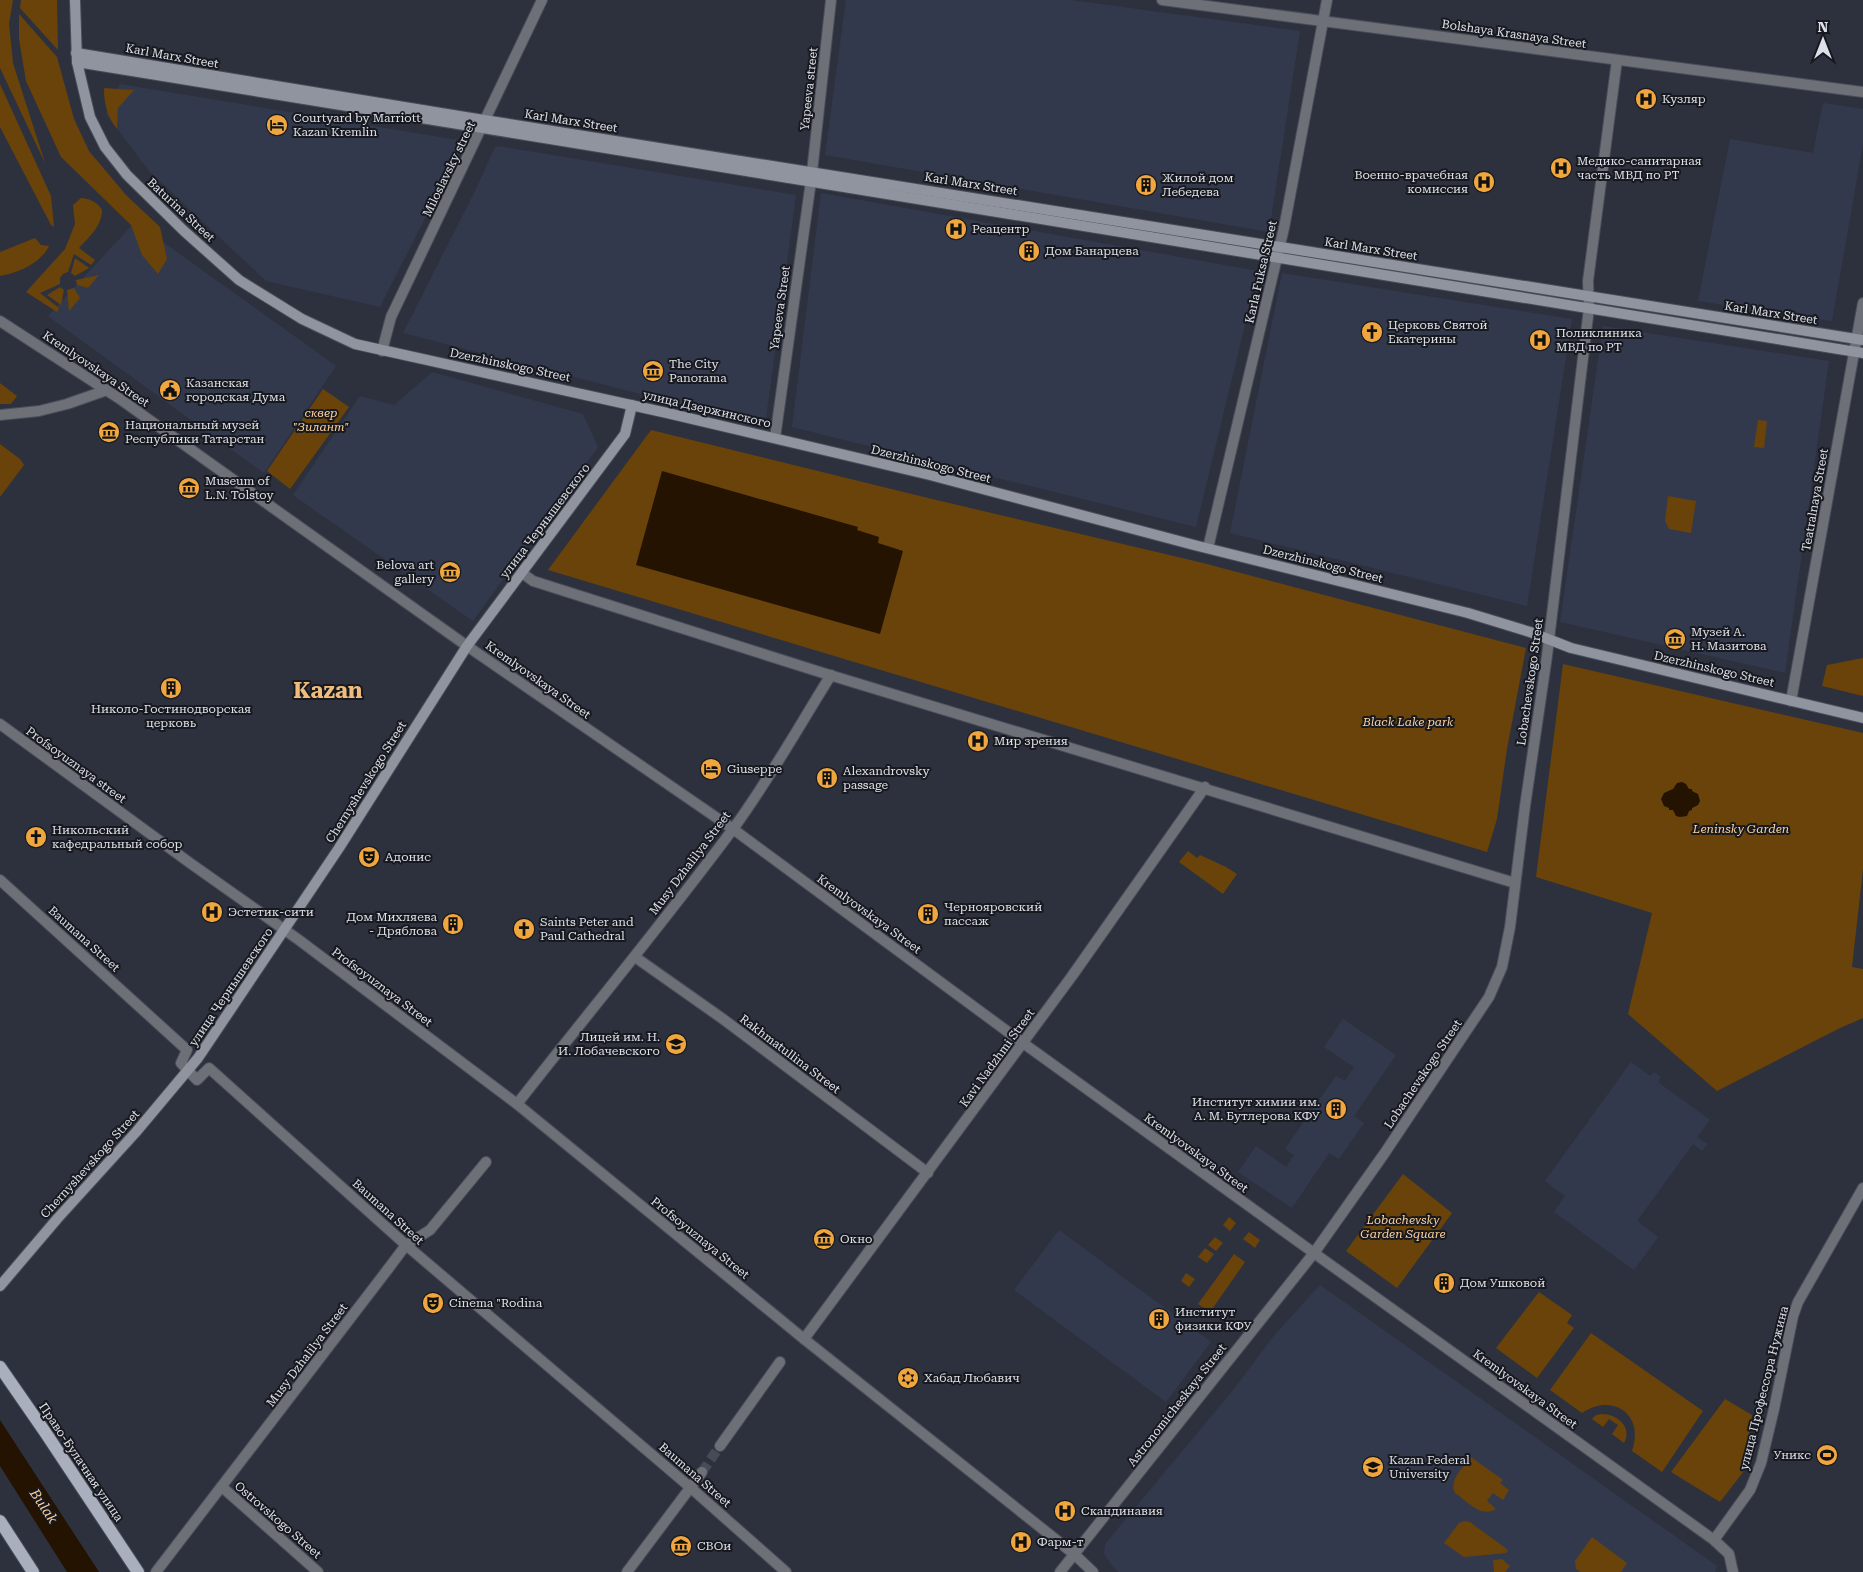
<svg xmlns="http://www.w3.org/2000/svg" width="1863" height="1572" viewBox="0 0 1863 1572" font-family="'Roboto Serif',serif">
<rect width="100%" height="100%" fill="#2d313e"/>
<g fill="#33394c">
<polygon points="846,0 1071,0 1300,31 1269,232 825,155"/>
<polygon points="120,84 464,141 380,307 266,281 149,171 106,114"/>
<polygon points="1823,103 1863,109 1863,144 1832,321 1698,301 1730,139 1813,153"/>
<polygon points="498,146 796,195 765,426 403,333 475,191 495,147"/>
<polygon points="821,193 1258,271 1196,527 792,427"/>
<polygon points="135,222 336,366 264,473 48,316"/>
<polygon points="1282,273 1572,319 1527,606 1230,533"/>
<polygon points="1603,326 1829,361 1785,673 1560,622"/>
<polygon points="432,372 583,414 598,447 473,621 293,495 360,396 394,405"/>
<polygon points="1343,1019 1396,1055 1354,1116 1364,1123 1339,1159 1329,1153 1292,1208 1238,1172 1256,1146 1286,1167 1294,1155 1285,1149 1309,1114 1336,1076 1345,1081 1354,1067 1324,1047"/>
<polygon points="1631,1062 1650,1076 1654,1072 1661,1077 1658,1082 1710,1120 1697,1137 1707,1144 1702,1151 1693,1144 1637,1221 1658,1237 1634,1270 1554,1212 1565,1196 1545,1181"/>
<polygon points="1059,1230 1211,1342 1166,1402 1014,1290"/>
<polygon points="1320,1285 1717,1566 1715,1572 1119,1572 1113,1567 1104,1554 1105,1544 1234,1389 1276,1333"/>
</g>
<g fill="#694309">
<polygon points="0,0 13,0 9,24 13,63 45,163 0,68"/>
<polygon points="21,0 57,0 58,50 20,8"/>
<polygon points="19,14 57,57 74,119 89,151 126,195 160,227 167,259 158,274 142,255 131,225 61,157 26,81 19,39"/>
<polygon points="0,84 51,196 54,227 51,225 0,127"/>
<path d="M104,88L134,90L118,108L117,129C107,116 104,104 104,88Z"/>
<path d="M81,198C89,198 99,203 102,210C102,226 89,237 79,248L95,260L91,265L74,254L68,272L63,274L60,278V284L40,293L59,308L57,312L26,292L65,249L75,224L73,205Z"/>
<path d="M35,238L41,245L49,246C41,263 18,273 0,276V252Z"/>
<polygon points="75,258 89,268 75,276 71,273"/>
<polygon points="99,275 88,288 77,285 76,280"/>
<polygon points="60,287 64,290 61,305 47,295"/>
<polygon points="74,288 80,298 69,311 67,290"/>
<polygon points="0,383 17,396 11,404 0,404"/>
<polygon points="323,389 349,407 290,489 267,471"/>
<polygon points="1758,420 1767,421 1764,448 1754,447"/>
<polygon points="651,430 928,498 1203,563 1526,648 1507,749 1497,819 1487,852 548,570"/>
<polygon points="0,444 20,459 24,465 0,497"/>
<polygon points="1668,496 1696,501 1691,533 1669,529 1665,521"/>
<polygon points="1863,658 1863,696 1822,686 1827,665"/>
<polygon points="1563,664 1863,733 1863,869 1852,967 1863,969 1863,1018 1838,1029 1717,1091 1628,1014 1652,913 1536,877"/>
<polygon points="1188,851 1197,858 1200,855 1226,867 1237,874 1223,894 1179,862"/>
<polygon points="1403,1174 1452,1213 1397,1288 1346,1251"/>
<polygon points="1229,1217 1236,1223 1230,1231 1223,1225"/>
<polygon points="1249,1232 1260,1240 1255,1248 1243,1239"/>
<polygon points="1215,1237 1223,1243 1216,1251 1208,1245"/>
<polygon points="1205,1248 1214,1254 1207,1263 1198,1257"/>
<polygon points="1234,1254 1245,1262 1210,1312 1198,1304"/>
<polygon points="1186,1273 1195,1279 1189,1287 1181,1281"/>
<polygon points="1539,1292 1572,1315 1567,1323 1574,1328 1537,1378 1496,1348"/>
<path d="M1591,1333L1703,1411L1662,1472L1632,1451C1645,1415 1613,1392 1582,1413L1550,1390Z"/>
<polygon points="1725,1399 1752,1415 1744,1471 1720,1502 1671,1472"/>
<path d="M1602,1414C1617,1414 1633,1427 1624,1443L1612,1434L1618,1425L1609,1419L1603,1427L1592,1419L1596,1415Z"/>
<path d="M1471,1457L1503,1480L1500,1483L1509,1490L1503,1500L1493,1493L1487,1501L1496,1509C1481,1518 1468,1502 1455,1493C1449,1479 1463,1468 1471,1457Z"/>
<polygon points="1464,1521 1470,1522 1508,1550 1506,1553 1464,1557 1444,1543 1459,1523"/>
<polygon points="1592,1537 1627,1563 1621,1572 1581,1572 1576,1569 1575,1561"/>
<polygon points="1502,1559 1510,1566 1505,1572 1494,1572 1493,1560"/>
</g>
<g fill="#231300">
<polygon points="662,471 858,527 857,530 879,537 878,543 903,551 880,634 636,565"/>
<polygon points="1682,782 1686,784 1689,789 1692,789 1692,791 1698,794 1700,801 1698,805 1692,808 1692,810 1689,811 1687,816 1680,817 1676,816 1673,810 1669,810 1669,808 1664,806 1661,799 1664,793 1673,789 1677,783"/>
<polygon points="0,1420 99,1572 67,1572 0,1466"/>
</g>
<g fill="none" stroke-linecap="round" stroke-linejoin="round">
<polyline stroke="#474b58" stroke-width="10" stroke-dasharray="10 5" stroke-linecap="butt" points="702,1472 720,1446"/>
<g stroke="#494d59" stroke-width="12">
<g id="pedestrian">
<polyline points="0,880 187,1050 181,1063 197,1080 209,1068 406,1245 691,1488 786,1572"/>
<polyline points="388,1269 406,1245 430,1230 486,1162"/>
<polyline points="720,1446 780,1362"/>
<polyline points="627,1572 702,1472"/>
</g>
</g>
<g stroke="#494d59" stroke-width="12">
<g id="minor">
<polyline points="0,321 120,399 467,646"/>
<polyline points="0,415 39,411 67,404 107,390"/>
<polyline points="775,438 811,181 831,0"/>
<polyline points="1208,548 1284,228 1327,0"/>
<polyline points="522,573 533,581 823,673 1515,883"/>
<polyline points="1791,701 1863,303"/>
<polyline points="635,957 723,1019 928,1173"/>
<path d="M517,1104C589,1012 664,922 733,829C769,780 799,726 831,675"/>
<polyline points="1314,1253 1714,1540 1729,1554 1733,1572"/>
<polyline points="804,1339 1072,976 1205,787"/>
<polyline points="222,1487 318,1572"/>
<polyline points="1714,1540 1750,1490 1761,1463 1774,1409 1793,1316 1798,1302 1863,1188"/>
<polyline points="156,1572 388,1269"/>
</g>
</g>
<g stroke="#494d59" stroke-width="12">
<g id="tertiary">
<polyline points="1162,0 1863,92"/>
<polyline points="382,351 391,317 542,0"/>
<polyline points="467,646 733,829 1023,1043 1314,1253"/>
<polyline points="0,724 190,863 299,940 517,1104 804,1339 1074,1554 1093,1572"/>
<polyline points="1060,1572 1314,1253 1384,1154 1489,997 1502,967 1510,927 1525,806 1547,656 1589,308 1588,281 1617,60"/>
</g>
</g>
<g stroke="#494d59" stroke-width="12">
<g id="secondary">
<polyline points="75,0 77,62 90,117 105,147 127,175 184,231 239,280 302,319 355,344 667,413 930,475 1194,545 1468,613 1530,632 1571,648 1863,718"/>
<polyline points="76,53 465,117 1863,340"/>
<polyline points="77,62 1863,353"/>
<polyline points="0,1286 57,1219 136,1132 198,1058 339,848 467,646 625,434 632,405"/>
</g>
</g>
<g stroke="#494d59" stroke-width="14">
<g id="primary">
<polyline points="0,1367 45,1432 138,1572"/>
<polyline points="0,1521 33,1572"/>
</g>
</g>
<use href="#pedestrian" stroke="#6e7077" stroke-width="10"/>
<use href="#minor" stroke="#6e7077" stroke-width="10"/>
<use href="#tertiary" stroke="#6e7077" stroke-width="10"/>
<use href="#secondary" stroke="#90949e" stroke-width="10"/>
<use href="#primary" stroke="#aaafbd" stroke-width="12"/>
</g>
<defs>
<g id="hospital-disc" transform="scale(1.125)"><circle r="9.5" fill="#f0a63f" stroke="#17191f"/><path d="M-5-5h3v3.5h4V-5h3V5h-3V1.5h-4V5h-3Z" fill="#111"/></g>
<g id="hotel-disc" transform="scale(1.125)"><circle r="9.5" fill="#f0a63f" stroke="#17191f"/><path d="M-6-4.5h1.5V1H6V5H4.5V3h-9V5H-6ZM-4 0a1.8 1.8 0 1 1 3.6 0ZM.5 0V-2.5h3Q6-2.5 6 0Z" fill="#111"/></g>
<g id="building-disc" transform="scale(1.125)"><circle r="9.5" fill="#f0a63f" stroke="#17191f"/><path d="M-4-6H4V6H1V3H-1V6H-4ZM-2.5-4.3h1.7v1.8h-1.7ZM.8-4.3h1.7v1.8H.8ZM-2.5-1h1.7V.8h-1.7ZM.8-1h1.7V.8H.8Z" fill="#111"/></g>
<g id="church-disc" transform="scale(1.125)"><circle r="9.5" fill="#f0a63f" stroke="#17191f"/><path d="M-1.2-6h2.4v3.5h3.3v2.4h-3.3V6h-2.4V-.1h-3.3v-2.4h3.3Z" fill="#111"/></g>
<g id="museum-disc" transform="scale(1.125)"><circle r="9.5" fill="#f0a63f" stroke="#17191f"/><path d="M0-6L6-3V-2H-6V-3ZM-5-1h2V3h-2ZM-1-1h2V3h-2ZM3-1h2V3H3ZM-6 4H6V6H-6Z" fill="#111"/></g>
<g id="civic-disc" transform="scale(1.125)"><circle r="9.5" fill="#f0a63f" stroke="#17191f"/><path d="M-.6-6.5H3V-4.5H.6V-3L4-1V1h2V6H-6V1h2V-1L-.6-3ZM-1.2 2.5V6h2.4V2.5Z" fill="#111"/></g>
<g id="theatre-disc" transform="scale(1.125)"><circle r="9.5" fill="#f0a63f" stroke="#17191f"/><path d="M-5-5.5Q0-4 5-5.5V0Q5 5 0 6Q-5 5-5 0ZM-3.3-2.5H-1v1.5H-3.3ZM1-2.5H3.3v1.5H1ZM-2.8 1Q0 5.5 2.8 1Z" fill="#111"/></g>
<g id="school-disc" transform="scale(1.125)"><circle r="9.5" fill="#f0a63f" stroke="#17191f"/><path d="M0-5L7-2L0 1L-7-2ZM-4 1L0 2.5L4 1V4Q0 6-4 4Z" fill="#111"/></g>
<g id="synagogue-disc" transform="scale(1.125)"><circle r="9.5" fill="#f0a63f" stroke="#17191f"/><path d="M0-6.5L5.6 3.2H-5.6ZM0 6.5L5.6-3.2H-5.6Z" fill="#111"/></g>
<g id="stadium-disc" transform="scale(1.125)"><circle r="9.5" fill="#f0a63f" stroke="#17191f"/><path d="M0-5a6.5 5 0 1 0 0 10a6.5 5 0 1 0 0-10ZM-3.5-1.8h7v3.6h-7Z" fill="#111"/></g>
<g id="university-disc" transform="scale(1.125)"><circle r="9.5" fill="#f0a63f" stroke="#17191f"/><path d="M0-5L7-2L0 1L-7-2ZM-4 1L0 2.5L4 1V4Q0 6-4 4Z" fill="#111"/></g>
</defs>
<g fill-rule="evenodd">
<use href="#hospital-disc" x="1646" y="99"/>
<use href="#hotel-disc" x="277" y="125"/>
<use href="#hospital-disc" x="1561" y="168"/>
<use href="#hospital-disc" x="1484" y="182"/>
<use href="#building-disc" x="1146" y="185"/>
<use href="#hospital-disc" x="956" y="229"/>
<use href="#building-disc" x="1029" y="251"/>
<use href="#church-disc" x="1372" y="332"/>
<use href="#hospital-disc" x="1540" y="340"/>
<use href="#museum-disc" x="653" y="371"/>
<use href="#civic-disc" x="170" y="390"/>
<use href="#museum-disc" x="109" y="432"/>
<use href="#museum-disc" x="189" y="488"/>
<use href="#museum-disc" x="450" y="572"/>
<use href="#museum-disc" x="1675" y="639"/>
<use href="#building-disc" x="171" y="688"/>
<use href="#hospital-disc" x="978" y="741"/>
<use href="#hotel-disc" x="711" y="769"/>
<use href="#building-disc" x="827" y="778"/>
<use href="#church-disc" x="36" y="837"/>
<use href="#theatre-disc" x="369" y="857"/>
<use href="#hospital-disc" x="212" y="912"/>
<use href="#building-disc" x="928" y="914"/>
<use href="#building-disc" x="453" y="924"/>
<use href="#church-disc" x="524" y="929"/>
<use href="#school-disc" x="676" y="1044"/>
<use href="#building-disc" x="1336" y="1109"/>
<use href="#museum-disc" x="824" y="1239"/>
<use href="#building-disc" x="1444" y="1283"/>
<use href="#theatre-disc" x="433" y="1303"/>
<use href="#building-disc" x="1159" y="1319"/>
<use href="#synagogue-disc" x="908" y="1378"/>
<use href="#stadium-disc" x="1827" y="1455"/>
<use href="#university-disc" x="1373" y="1467"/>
<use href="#hospital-disc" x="1065" y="1511"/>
<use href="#hospital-disc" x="1021" y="1542"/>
<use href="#museum-disc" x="681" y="1546"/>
</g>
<g text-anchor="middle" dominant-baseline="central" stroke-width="4" stroke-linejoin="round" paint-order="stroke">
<g font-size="12" fill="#dde0e9" stroke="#17191f">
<text transform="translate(1514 34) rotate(8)">Bolshaya Krasnaya Street</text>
<text transform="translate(172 56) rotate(10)">Karl Marx Street</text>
<text transform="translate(809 89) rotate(-84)">Yapeeva street</text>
<text transform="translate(571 121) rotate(9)">Karl Marx Street</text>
<text transform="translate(449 169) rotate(-64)">Miloslavsky street</text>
<text transform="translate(971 184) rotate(9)">Karl Marx Street</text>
<text transform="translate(181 210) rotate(43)">Baturina Street</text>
<text transform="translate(1371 249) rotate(9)">Karl Marx Street</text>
<text transform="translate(1261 272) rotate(-77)">Karla Fuksa Street</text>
<text transform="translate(780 308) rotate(-82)">Yapeeva Street</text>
<text transform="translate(1771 313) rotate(9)">Karl Marx Street</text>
<text transform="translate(510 365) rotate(12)">Dzerzhinskogo Street</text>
<text transform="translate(96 369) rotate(34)">Kremlyovskaya Street</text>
<text transform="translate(707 409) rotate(13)">улица Дзержинского</text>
<text transform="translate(931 464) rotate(14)">Dzerzhinskogo Street</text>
<text transform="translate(1815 500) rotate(-80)">Teatralnaya Street</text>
<text transform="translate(545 521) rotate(-53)">улица Чернышевского</text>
<text transform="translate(1323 564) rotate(14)">Dzerzhinskogo Street</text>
<text transform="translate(1714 669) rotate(13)">Dzerzhinskogo Street</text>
<text transform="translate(538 680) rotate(35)">Kremlyovskaya Street</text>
<text transform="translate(1530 682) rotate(-82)">Lobachevskogo Street</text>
<text transform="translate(76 765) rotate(36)">Profsoyuznaya street</text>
<text transform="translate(366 782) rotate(-58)">Chernyshevskogo Street</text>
<text transform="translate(690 863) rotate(-53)">Musy Dzhalilya Street</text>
<text transform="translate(869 914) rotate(36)">Kremlyovskaya Street</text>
<text transform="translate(84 939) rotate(42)">Baumana Street</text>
<text transform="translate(231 987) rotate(-56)">улица Чернышевского</text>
<text transform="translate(382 987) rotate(37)">Profsoyuznaya Street</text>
<text transform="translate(790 1054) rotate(37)">Rakhmatullina Street</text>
<text transform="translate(997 1058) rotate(-54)">Kavi Nadzhmi Street</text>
<text transform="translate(1423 1074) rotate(-56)">Lobachevskogo Street</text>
<text transform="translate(1196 1153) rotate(36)">Kremlyovskaya Street</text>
<text transform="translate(90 1164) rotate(-48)">Chernyshevskogo Street</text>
<text transform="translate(388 1212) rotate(42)">Baumana Street</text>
<text transform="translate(700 1238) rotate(39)">Profsoyuznaya Street</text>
<text transform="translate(307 1355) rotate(-53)">Musy Dzhalilya Street</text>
<text transform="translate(1764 1388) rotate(-76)">улица Профессора Нужина</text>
<text transform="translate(1525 1389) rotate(36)">Kremlyovskaya Street</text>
<text transform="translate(1177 1405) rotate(-52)">Astronomicheskaya Street</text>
<text transform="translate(81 1462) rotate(56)">Право-Булачная улица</text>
<text transform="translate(695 1475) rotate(41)">Baumana Street</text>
<text transform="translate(278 1520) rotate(41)">Ostrovskogo Street</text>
</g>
<g font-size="12" fill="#dde0e9" stroke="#17191f" text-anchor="start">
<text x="1662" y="99">Кузляр</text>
<text x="293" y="118">Courtyard by Marriott<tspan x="293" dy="14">Kazan Kremlin</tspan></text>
<text x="1577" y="161">Медико-санитарная<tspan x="1577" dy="14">часть МВД по РТ</tspan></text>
<text x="1468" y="175" text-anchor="end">Военно-врачебная<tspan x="1468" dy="14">комиссия</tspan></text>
<text x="1162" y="178">Жилой дом<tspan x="1162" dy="14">Лебедева</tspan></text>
<text x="972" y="229">Реацентр</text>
<text x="1045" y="251">Дом Банарцева</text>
<text x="1388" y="325">Церковь Святой<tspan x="1388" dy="14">Екатерины</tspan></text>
<text x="1556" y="333">Поликлиника<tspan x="1556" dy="14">МВД по РТ</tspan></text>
<text x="669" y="364">The City<tspan x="669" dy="14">Panorama</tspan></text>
<text x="186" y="383">Казанская<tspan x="186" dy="14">городская Дума</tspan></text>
<text x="125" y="425">Национальный музей<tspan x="125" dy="14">Республики Татарстан</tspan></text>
<text x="205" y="481">Museum of<tspan x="205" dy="14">L.N. Tolstoy</tspan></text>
<text x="434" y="565" text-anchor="end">Belova art<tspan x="434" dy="14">gallery</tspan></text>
<text x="1691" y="632">Музей А.<tspan x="1691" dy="14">Н. Мазитова</tspan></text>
<text x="171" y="709" text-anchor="middle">Николо-Гостинодворская<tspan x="171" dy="14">церковь</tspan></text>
<text x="994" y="741">Мир зрения</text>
<text x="727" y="769">Giuseppe</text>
<text x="843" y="771">Alexandrovsky<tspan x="843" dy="14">passage</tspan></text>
<text x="52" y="830">Никольский<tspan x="52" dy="14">кафедральный собор</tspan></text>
<text x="385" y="857">Адонис</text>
<text x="944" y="907">Чернояровский<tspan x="944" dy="14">пассаж</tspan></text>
<text x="228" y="912">Эстетик-сити</text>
<text x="437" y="917" text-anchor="end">Дом Михляева<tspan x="437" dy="14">- Дряблова</tspan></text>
<text x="540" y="922">Saints Peter and<tspan x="540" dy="14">Paul Cathedral</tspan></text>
<text x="660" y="1037" text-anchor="end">Лицей им. Н.<tspan x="660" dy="14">И. Лобачевского</tspan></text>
<text x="1320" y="1102" text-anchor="end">Институт химии им.<tspan x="1320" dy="14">А. М. Бутлерова КФУ</tspan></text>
<text x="840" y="1239">Окно</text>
<text x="1460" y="1283">Дом Ушковой</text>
<text x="449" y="1303">Cinema "Rodina</text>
<text x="1175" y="1312">Институт<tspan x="1175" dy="14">физики КФУ</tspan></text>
<text x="924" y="1378">Хабад Любавич</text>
<text x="1811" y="1455" text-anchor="end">Уникс</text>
<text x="1389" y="1460">Kazan Federal<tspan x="1389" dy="14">University</tspan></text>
<text x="1081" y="1511">Скандинавия</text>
<text x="1037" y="1542">Фарм-т</text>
<text x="697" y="1546">СВОи</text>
</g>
<g font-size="12" font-style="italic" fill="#fed29e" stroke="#17191f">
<text x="321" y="413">сквер<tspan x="321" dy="14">"Зилант"</tspan></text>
<text x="1408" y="722">Black Lake park</text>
<text x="1741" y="829">Leninsky Garden</text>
<text x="1403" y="1220">Lobachevsky<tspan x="1403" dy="14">Garden Square</tspan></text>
</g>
<g font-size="14" font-style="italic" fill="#fed29d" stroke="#17191f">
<text transform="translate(44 1506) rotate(56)">Bulak</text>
</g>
<g font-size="22" font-weight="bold" fill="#f0bc7d" stroke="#17191f">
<text x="328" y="690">Kazan</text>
</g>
</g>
<g transform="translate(1823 40)" stroke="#17191f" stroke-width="4" paint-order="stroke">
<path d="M0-4L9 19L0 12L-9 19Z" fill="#dde0e9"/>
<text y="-8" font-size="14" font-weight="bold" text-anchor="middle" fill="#dde0e9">N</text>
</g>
</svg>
